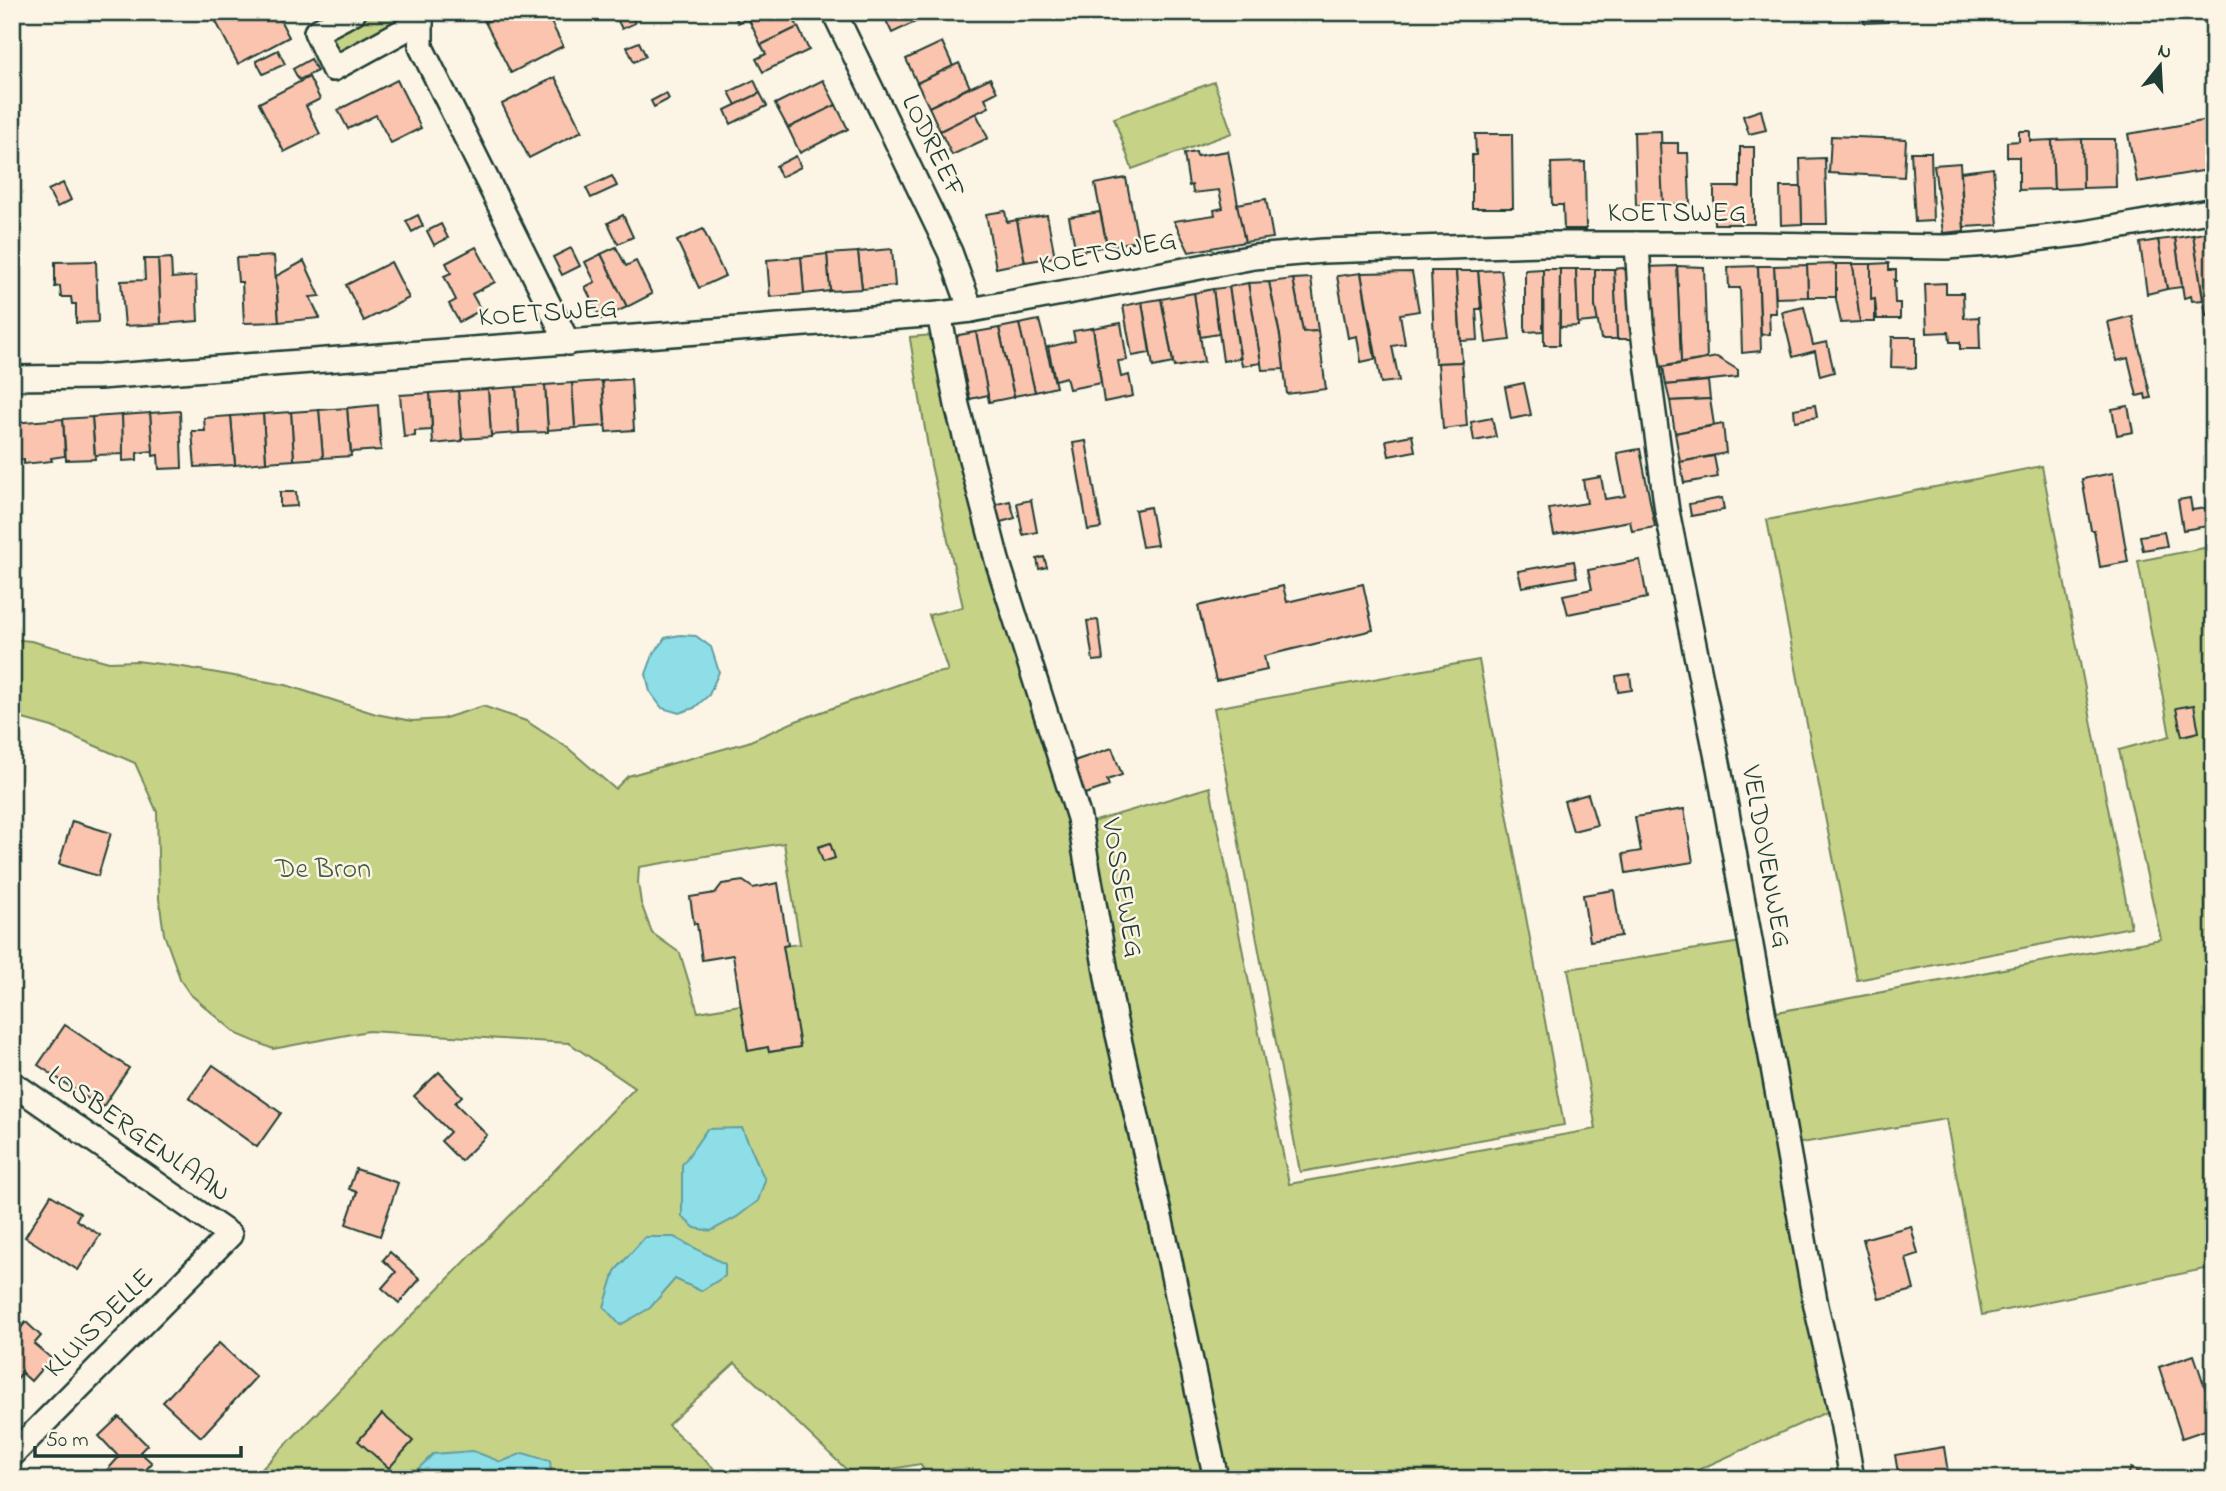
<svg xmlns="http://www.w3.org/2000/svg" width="2226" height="1491" viewBox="0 0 2226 1491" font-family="'Indie Flower',sans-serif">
<rect width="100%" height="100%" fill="#fcf5e5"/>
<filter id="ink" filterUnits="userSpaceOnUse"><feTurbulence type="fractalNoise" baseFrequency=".0143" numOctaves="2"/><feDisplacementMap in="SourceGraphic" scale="14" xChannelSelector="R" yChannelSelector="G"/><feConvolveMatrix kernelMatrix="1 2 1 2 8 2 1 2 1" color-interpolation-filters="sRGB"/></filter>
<g filter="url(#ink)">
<g fill="#c6d286" stroke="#72885d" stroke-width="2" fill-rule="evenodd">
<polygon points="354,12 421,12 333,68 316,32"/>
<polygon points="1214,82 1232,133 1132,169 1114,118"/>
<path d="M933,335L1075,827L1210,787L1289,1184L1596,1129L1568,969L1761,939L1777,1012L2161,939L2119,750L2170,736L2138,561L2214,546V1267L1982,1315L1946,1119L1777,1147L1827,1412L1678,1479H1227L1192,1331L1209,1479H930L920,1464L853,1476L735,1363L668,1425L725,1479H252L635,1088L569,1043L368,1031L273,1049L237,1034L190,994L181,981L164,934L159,899L157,812L135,763L52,727L12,716V639L31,641L109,662L137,661L183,667L286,685L376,714L412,721L442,719L483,706L526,721L568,748L615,789L628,776L748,742L796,721L925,675L948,671L929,615L963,607L931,465L910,339V337ZM784,843L800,944L783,946L800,1047L769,1052L768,1047L748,1050L741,1005L698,1012L680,953L652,933L641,903L638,883L639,867Z"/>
<polygon points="2042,466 2131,927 1857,980 1767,520"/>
<polygon points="1479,660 1564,1125 1300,1172 1214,708"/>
</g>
<g fill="#8edee8" stroke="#629ea0" stroke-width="2">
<polygon points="680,635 696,636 711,647 719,672 709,695 694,708 679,713 662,708 650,692 646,674 653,655 665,638"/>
<polygon points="742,1128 765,1180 758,1201 737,1217 711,1231 695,1228 682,1217 682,1165 707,1129"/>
<polygon points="645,1237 674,1237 725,1264 725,1276 701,1291 675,1279 650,1308 620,1325 604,1307 615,1271"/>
<polygon points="473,1451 501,1462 523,1453 550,1461 551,1472 538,1479 408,1479 433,1454"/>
</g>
<g fill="#fbc4af" stroke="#1f3d34" stroke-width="2">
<polygon points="211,12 276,12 289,37 238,64"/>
<polygon points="480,12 505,12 485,22"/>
<polygon points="505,12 546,12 563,46 511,73 485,22"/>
<polygon points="620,12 630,12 635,23 622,29 615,15"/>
<polygon points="733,12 760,12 738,23"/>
<polygon points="760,12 790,12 798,27 761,45 748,18"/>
<polygon points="882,12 928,12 930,15 892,33"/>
<polygon points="1863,12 1887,12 1888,22 1864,23"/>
<polygon points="798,27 809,50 763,72 756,59 766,54 761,45"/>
<polygon points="639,42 646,56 634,62 627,47"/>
<polygon points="942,42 953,66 917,83 906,59"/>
<polygon points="278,50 285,64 263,74 256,61"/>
<polygon points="311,59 317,71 299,80 293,69"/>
<polygon points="959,63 970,87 929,107 917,83"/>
<polygon points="309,77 320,99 306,106 320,134 284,152 259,103"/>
<polygon points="555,77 582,131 529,158 502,104"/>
<polygon points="990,78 997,92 985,98 989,107 940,131 929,107"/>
<polygon points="397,80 421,128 391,143 376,115 348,129 338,110"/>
<polygon points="754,80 760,93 736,105 729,92"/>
<polygon points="823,80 836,105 788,128 775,104"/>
<polygon points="666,93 669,99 654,107 651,101"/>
<polygon points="760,93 767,106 731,124 725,110"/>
<polygon points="836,105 848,129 800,153 788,128"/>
<polygon points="1761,110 1766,130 1749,134 1743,116"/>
<polygon points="976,113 988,138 952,155 940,131"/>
<polygon points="2214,119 2214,169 2137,182 2128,134"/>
<polygon points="1661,131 1663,204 1636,205 1634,132"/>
<polygon points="2019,131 2030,131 2030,141 2052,140 2054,189 2019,190 2019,157 2007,157 2007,142 2019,141"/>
<polygon points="1475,134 1512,134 1513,208 1472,208 1472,155 1476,155"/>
<polygon points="1831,136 1906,139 1904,177 1829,173"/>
<polygon points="2082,139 2115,139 2116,187 2083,188"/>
<polygon points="2082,139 2083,188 2054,189 2052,140"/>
<polygon points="1660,143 1678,143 1678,153 1688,153 1690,204 1663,204"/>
<polygon points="1740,147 1754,147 1754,224 1714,224 1714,187 1740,187"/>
<polygon points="1228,151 1245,242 1189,252 1174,221 1215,215 1214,210 1223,208 1219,190 1193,193 1192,185 1189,186 1184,154 1196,152 1197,156"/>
<polygon points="1911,152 1931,152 1933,221 1915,222"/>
<polygon points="796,156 801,167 781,177 776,166"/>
<polygon points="1825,158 1827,224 1802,224 1800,159"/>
<polygon points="1585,162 1586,229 1564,229 1563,205 1552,205 1551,163"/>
<polygon points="1960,163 1964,231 1943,233 1934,165"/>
<polygon points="1993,168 1998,225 1964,227 1961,172"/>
<polygon points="612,176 617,186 591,198 586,188"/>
<polygon points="1126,178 1138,241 1107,246 1095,184"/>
<polygon points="63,183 71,200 57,207 48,190"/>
<polygon points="1780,187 1801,187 1802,224 1781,225"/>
<polygon points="1266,199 1273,238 1245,242 1237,204"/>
<polygon points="1005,211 1007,222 1017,220 1025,262 996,268 986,214"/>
<polygon points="1100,212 1107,246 1076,252 1069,217"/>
<polygon points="418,215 423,226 412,232 406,221"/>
<polygon points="623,215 633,237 618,244 608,223"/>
<polygon points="1047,215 1055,257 1025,262 1017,220"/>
<polygon points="441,224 448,238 434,245 427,231"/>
<polygon points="703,229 725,276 699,288 677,241"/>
<polygon points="2209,232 2214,263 2214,314 2206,315 2193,235"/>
<polygon points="2193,235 2203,300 2192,301 2191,296 2184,298 2175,238"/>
<polygon points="2175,238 2182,287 2167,289 2158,240"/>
<polygon points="2158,240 2167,289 2147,294 2140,243"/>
<polygon points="476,247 495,282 472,294 481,310 459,322 449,304 456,300 444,276 451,273 446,263"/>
<polygon points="616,247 626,266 636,261 652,294 627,307 601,254"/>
<polygon points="571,248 580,266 562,275 553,257"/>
<polygon points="892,249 895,286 862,289 858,252"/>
<polygon points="858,252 862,289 830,291 827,254"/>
<polygon points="601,254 627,307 601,319 585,287 595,282 585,262"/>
<polygon points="827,254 830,291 804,294 801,257"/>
<polygon points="274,256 279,322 244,323 242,282 238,282 236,258"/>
<polygon points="801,257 804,294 770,297 767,260"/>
<polygon points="171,258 172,278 196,276 198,321 161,324 158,259"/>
<polygon points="144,259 158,259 161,324 125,326 121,281 145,280"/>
<polygon points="96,261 98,322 76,323 76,304 72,304 71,297 61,297 60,286 55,287 55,262"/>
<polygon points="304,261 320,296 310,297 320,318 279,322 276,276"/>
<polygon points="391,262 409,298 364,321 346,285"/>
<polygon points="1889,263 1889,270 1896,270 1896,281 1894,280 1895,303 1900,303 1900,319 1877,319 1875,299 1871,300 1871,264"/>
<polygon points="1836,264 1837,297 1808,297 1807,265"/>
<polygon points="1836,264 1853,264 1860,322 1841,323 1836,299"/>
<polygon points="1853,264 1871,264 1871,300 1875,299 1875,322 1860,322"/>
<polygon points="1807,265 1808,297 1776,298 1774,266"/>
<polygon points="1677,266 1704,267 1707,359 1681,363"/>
<polygon points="1677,266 1681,363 1655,368 1643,267"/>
<polygon points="1758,266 1761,351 1742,353 1740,288 1729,288 1728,267"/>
<polygon points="1758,266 1774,266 1776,313 1769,313 1770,334 1761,335"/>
<polygon points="1623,268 1629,273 1636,339 1617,339 1614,269"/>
<polygon points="1543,269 1543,331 1525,332 1525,270"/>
<polygon points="1543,269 1560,269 1559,345 1544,345"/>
<polygon points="1560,269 1576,269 1578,326 1560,327"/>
<polygon points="1576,269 1595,269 1595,306 1598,321 1578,323"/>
<polygon points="1595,269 1614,269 1617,339 1601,339 1595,306"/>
<polygon points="1501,270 1510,340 1486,343 1478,271"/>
<polygon points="1431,271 1456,271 1462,362 1435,363"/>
<polygon points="1456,271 1478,271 1481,309 1476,309 1478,340 1461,341"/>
<polygon points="1412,272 1419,311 1400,314 1405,344 1392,346 1399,381 1381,383 1361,273"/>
<polygon points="1361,273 1375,359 1361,362 1357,336 1348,338 1337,276"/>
<polygon points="1311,278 1318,331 1303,332 1293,279"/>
<polygon points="1293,279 1303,332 1318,331 1326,389 1287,394 1280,336 1269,282"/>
<polygon points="1269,282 1280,336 1284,369 1262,370 1248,283"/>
<polygon points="1248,283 1261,363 1242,366 1229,287"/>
<polygon points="1946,283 1946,293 1963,293 1964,318 1979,317 1980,349 1960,349 1960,342 1950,342 1949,332 1927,333 1925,284"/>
<polygon points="1229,287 1240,358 1223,361 1213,289"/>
<polygon points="1213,289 1219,334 1200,337 1194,293"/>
<rect x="12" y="290" width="4" height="45"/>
<polygon points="1194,293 1204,362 1174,367 1161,299"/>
<polygon points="1161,299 1173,363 1153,367 1142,302"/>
<polygon points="1142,302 1150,353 1132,356 1123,306"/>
<polygon points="1804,307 1813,345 1827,342 1834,372 1820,376 1815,351 1793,357 1782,312"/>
<polygon points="2132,316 2151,398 2146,399 2145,394 2137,396 2128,358 2117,361 2108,322"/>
<polygon points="1039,320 1056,387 1035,392 1019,324"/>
<polygon points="1121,323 1127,360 1118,361 1121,377 1129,375 1133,396 1104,402 1093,328"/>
<polygon points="1019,324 1035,392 1014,396 999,328"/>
<polygon points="999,328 1014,397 989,402 976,332"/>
<polygon points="1093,328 1101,383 1069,389 1066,377 1055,380 1048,347 1075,341 1073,331"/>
<polygon points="976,332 988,395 970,399 956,339 959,335"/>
<polygon points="1892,337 1916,337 1916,368 1891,367"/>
<polygon points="1717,357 1738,370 1738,377 1666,385 1663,367"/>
<polygon points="1462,362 1467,426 1443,429 1438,363"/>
<polygon points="631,379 634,430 606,432 602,381"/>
<polygon points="602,381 605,426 575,428 572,383"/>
<polygon points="1708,381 1710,399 1670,401 1666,385"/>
<polygon points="572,383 575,428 548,430 545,385"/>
<polygon points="1524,383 1531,415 1511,419 1505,387"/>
<polygon points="545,385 548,432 519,433 516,387"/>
<polygon points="516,387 519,433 491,435 488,389"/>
<polygon points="488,389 491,437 462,439 458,391"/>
<polygon points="458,391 462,441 433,444 430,393"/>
<polygon points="430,393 432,430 415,431 415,436 404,437 400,395"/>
<polygon points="1710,399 1714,425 1675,433 1670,401"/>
<polygon points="378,405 381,450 351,452 347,408"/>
<polygon points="1815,405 1817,417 1795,421 1794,409"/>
<polygon points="2128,406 2133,432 2117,435 2112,409"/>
<polygon points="347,408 351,456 323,458 319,410"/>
<polygon points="319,410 323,458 294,460 291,412"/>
<polygon points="180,411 182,468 159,469 158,455 153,456 150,413"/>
<polygon points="291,412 294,460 266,462 263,414"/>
<polygon points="150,413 153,451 137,453 137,460 123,461 122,415"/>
<polygon points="263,414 266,462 235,465 231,416"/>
<polygon points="122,415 123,454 95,455 92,417"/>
<polygon points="231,416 235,465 195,467 192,431 205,431 204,418"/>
<polygon points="92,417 95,459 66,460 63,419"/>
<polygon points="1492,418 1496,437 1474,441 1471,422"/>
<polygon points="63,419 65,456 51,458 52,461 24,464 24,459 12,460 12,423"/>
<polygon points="1723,424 1726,453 1680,462 1675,433"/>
<polygon points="1412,435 1415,451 1389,456 1386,440"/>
<polygon points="1086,441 1101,528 1088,530 1073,443"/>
<polygon points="1640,449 1655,527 1632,531 1630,521 1554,535 1549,509 1587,503 1583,480 1601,477 1605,499 1625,496 1617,453"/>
<polygon points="1714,456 1718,477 1684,483 1680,462"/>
<polygon points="2113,473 2128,562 2100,567 2094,530 2091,530 2082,479"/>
<polygon points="2214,491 2214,525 2183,530 2178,500 2190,498 2192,510 2212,507 2210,492"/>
<polygon points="280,492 296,492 297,506 280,507"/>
<polygon points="1722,498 1724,510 1691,516 1689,504"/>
<polygon points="1031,500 1037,532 1023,535 1017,503"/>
<polygon points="1010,501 1015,518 997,523 993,505"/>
<polygon points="1150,507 1157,545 1142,547 1135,510"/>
<polygon points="2164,532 2167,546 2143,550 2140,536"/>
<polygon points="1044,557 1047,567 1039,569 1037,559"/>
<polygon points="1640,560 1647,598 1568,614 1563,595 1592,589 1588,570"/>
<polygon points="1574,561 1577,577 1522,587 1518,571"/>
<polygon points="1363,584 1373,630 1264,656 1267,670 1216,681 1198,606 1283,586 1287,602"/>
<polygon points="1098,620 1103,660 1093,661 1087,621"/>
<polygon points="1630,674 1632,690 1618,692 1616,676"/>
<polygon points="2194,705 2199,732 2182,736 2176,708"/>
<polygon points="1112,748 1122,775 1107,780 1109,786 1082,795 1071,762"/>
<polygon points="1588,794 1597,825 1573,831 1564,801"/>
<polygon points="1684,809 1693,862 1626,873 1623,854 1641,851 1635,817"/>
<polygon points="72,821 111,833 98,876 59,864"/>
<polygon points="830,843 835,858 823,862 818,847"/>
<polygon points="743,881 753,888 778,883 788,945 783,946 800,1047 769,1052 768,1047 748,1051 733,955 702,960 697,924 694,924 690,897 715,893 722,884"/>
<polygon points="1614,890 1621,936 1590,941 1583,895"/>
<polygon points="65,1025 129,1068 102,1108 38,1065"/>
<polygon points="213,1065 281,1113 257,1147 189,1098"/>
<polygon points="439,1072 462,1096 455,1103 487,1135 461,1161 441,1141 450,1132 414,1096"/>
<polygon points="356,1169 398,1183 380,1236 346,1224 357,1192 349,1189"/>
<polygon points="51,1195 80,1213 76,1220 100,1235 78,1270 25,1237"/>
<polygon points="1911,1226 1918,1254 1906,1258 1914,1290 1879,1299 1863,1239"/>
<polygon points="390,1252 420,1279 399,1303 382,1288 396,1272 383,1260"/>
<polygon points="26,1322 41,1336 34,1344 51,1358 31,1381 22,1373 12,1384 12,1338"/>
<polygon points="219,1343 256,1377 201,1437 163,1402"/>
<polygon points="2194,1355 2214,1414 2214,1427 2182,1438 2159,1367"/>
<polygon points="382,1414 413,1441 389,1468 358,1441"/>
<polygon points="119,1417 147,1445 140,1452 152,1463 138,1479 87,1479 95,1470 101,1477 119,1457 99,1436"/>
<polygon points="1944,1447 1949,1479 1896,1479 1895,1473 1898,1473 1895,1455"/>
<polygon points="2131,1468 2153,1479 2126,1479"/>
</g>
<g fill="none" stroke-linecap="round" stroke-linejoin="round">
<g stroke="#1f3d34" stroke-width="28">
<g id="minor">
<polyline points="354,12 316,32 333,69 421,21"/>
<polyline points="421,12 421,47 568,343"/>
<polyline points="834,12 950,252 971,310"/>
<polyline points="1637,244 1642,324 1667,511 1719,768 1816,1306 1839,1404 1852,1479"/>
<polyline points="939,314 957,405 997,560 1079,818 1114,1017 1168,1252 1216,1479"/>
<polyline points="12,378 99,377 939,314 971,310 1254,257 1323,251 1543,244 1756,244 1946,247 2002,243 2084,233 2214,210"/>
<polyline points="12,1083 230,1235 12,1455"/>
</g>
</g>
<use href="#minor" stroke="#fcf5e5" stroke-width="23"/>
</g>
</g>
<g text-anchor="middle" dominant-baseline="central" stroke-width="5" stroke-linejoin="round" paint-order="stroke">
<g font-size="28" fill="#1f3d34" stroke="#fcf5e5">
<text transform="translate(932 147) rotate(64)">LODREEF</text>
<text x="1677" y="214">KOETSWEG</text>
<text transform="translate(1108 254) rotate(-11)">KOETSWEG</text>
<text transform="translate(548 314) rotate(-4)">KOETSWEG</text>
<text transform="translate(1765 857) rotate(80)">VELDOVENWEG</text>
<text transform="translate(1121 888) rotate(80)">VOSSEWEG</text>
<text transform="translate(138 1135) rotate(35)">LOSBERGENLAAN</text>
<text transform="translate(100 1324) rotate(-45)">KLUISDELLE</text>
</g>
<g font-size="28" fill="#405b44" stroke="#fcf5e5">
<text x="323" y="870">De Bron</text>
</g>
</g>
<rect width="2226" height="1491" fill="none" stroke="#fcf5e5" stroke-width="42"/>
<rect x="21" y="21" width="2184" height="1449" fill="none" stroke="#1f3d34" stroke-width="2.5" filter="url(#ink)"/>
<g transform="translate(2160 66) rotate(18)" stroke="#fcf5e5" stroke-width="5" paint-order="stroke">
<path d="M0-5L12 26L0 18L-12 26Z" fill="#1f3d34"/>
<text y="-10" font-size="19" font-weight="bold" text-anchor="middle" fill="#1f3d34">N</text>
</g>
<path d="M35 1446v10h206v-10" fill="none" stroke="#1f3d34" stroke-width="3.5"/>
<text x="46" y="1446" font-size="21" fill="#1f3d34" stroke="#fcf5e5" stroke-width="5" paint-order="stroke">50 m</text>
</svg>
